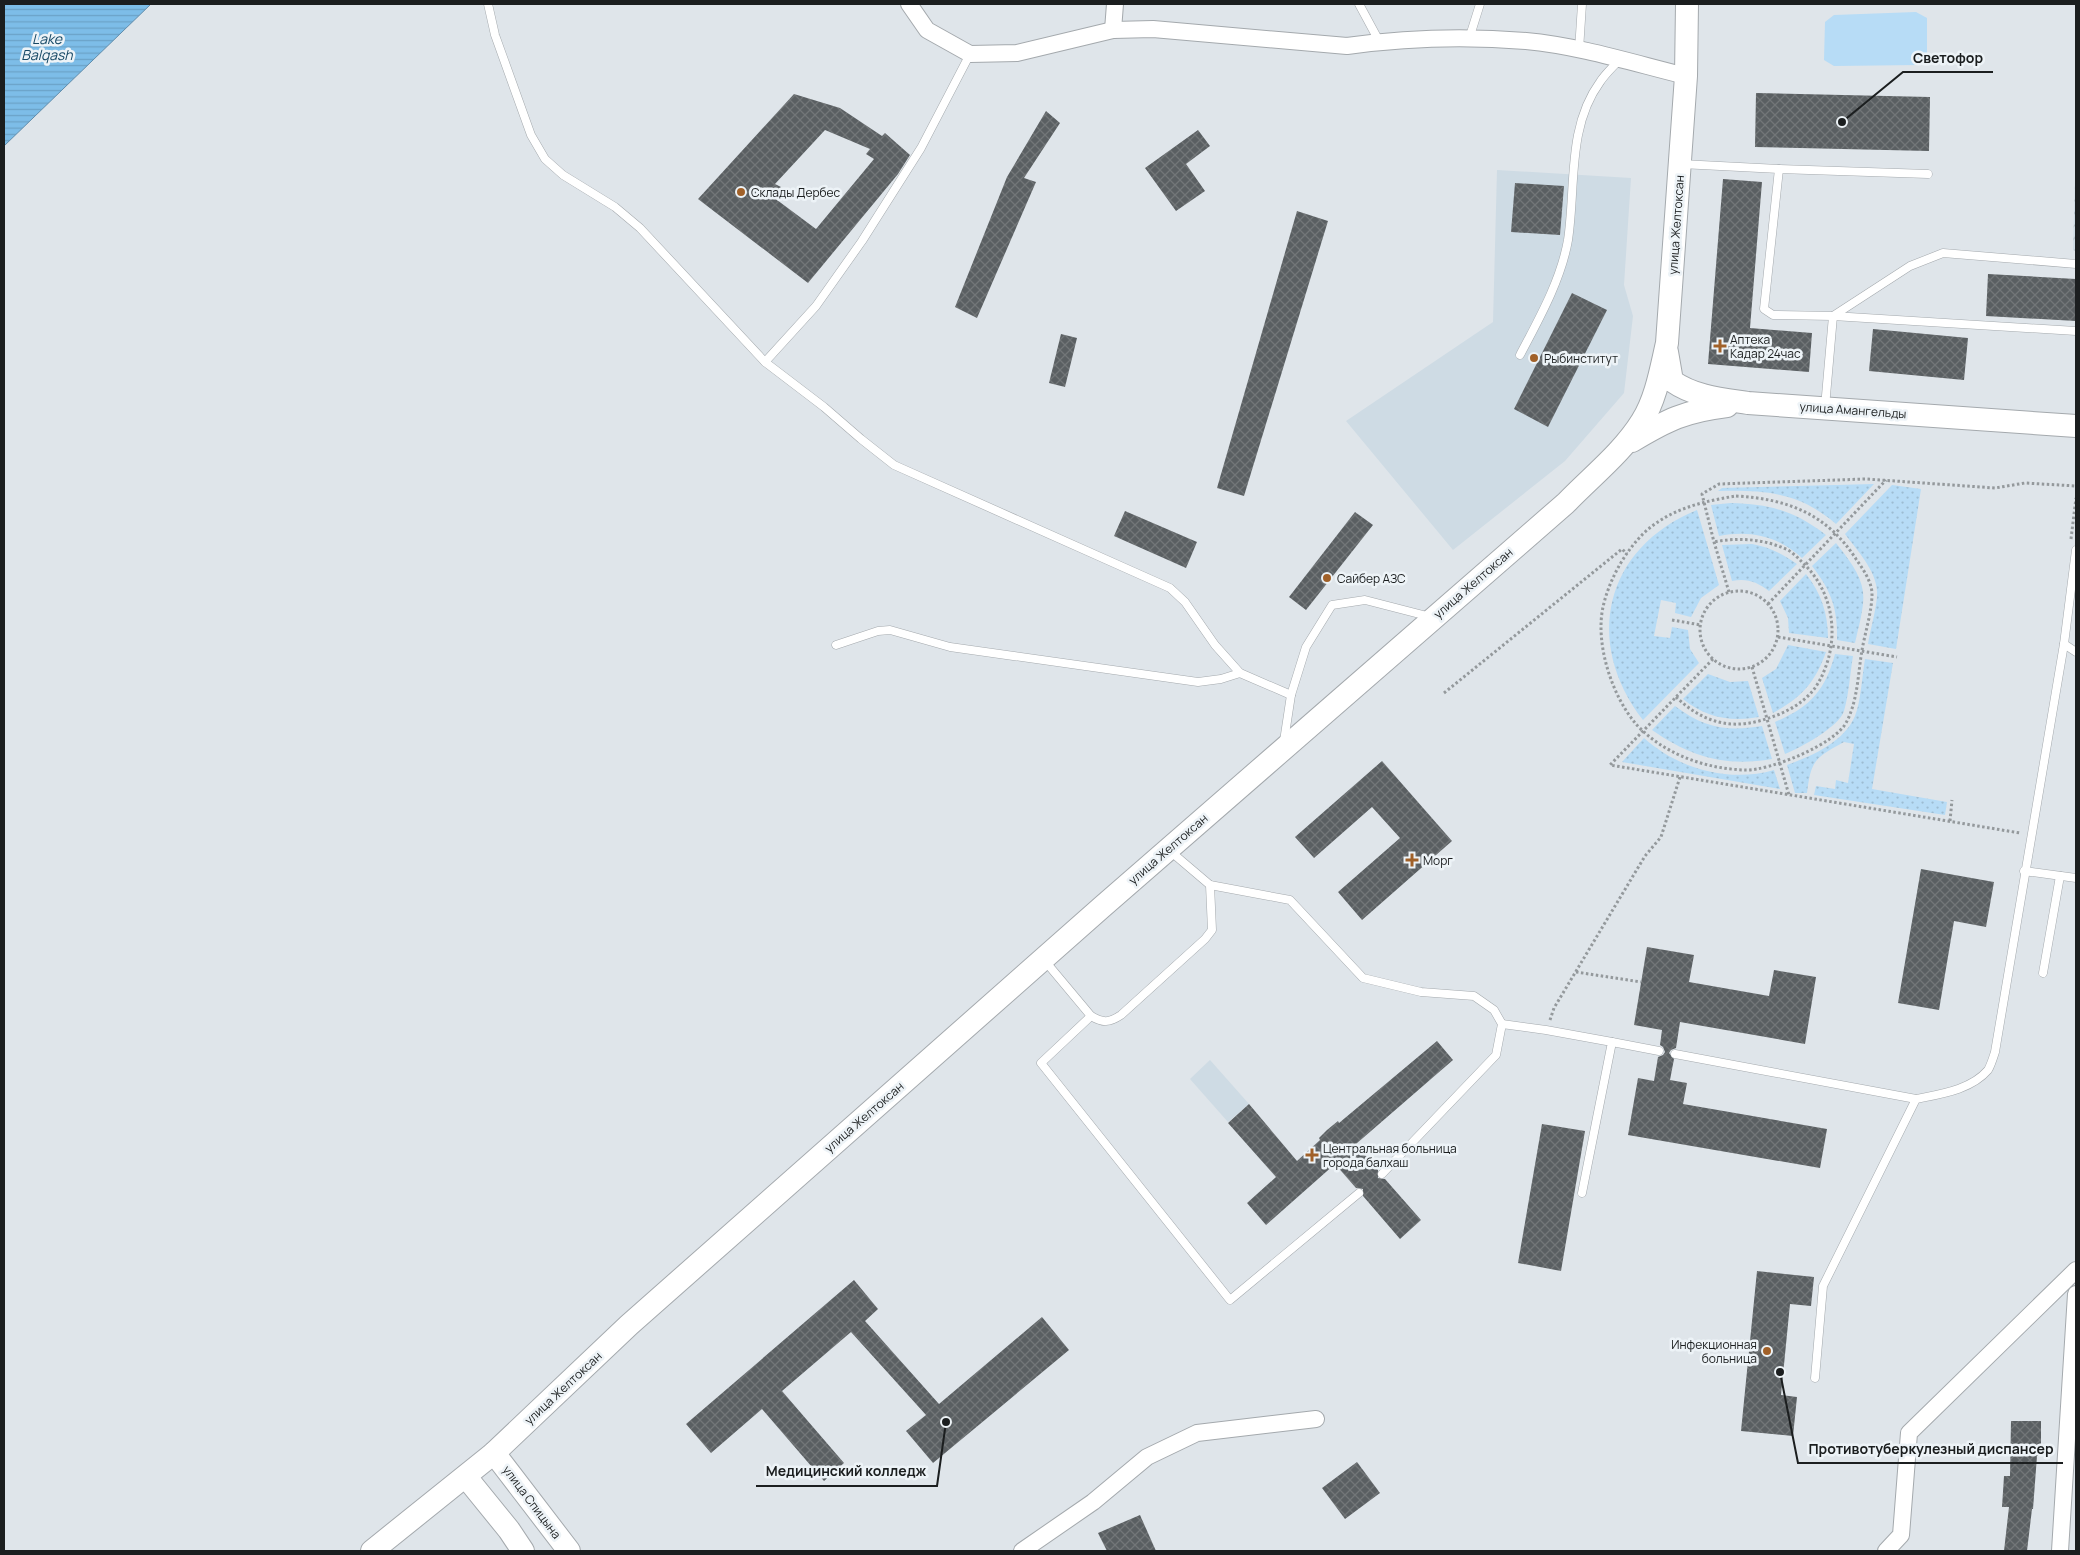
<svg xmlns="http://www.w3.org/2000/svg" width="2080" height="1555" viewBox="0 0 2080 1555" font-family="Manrope,sans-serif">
<defs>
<pattern id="industrial-furrows" width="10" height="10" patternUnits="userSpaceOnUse" patternTransform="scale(1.25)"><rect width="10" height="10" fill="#cedbe4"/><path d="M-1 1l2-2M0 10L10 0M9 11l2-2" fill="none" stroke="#b0bcc3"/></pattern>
<pattern id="grass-dots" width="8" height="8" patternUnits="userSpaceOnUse" patternTransform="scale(1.25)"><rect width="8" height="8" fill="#b7dcf6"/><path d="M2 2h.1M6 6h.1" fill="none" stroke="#9dbcd2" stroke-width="1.8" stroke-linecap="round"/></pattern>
<pattern id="water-rules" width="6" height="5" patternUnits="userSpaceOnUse" patternTransform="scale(1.25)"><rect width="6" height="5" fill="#7dbde8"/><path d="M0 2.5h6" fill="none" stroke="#6ba2c7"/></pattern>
<pattern id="building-cross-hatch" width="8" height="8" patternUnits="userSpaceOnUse" patternTransform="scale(1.25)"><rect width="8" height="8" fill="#5a5f62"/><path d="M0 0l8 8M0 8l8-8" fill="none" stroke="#727678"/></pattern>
</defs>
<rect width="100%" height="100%" fill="#dfe5ea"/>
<g fill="#cedbe4">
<polygon points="1497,170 1631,178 1624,285 1633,316 1624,393 1565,461 1453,550 1346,421 1493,322"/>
<polygon points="1210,1060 1249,1104 1228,1122 1190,1079"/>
</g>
<polygon fill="url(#industrial-furrows)" points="2076,142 2076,251 2073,250"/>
<g fill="url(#grass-dots)">
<path d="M1874,484L1836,524C1799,492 1765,490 1718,491L1722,488Z"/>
<path d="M1892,485L1921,489L1896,649L1868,644C1870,630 1878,604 1877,591C1876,570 1856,549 1845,534Z"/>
<path d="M1731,503C1770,504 1795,511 1826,535L1802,558C1778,536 1750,530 1719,536L1711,505Z"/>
<path d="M1697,510L1719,585L1701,598L1691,617L1675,613L1676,603L1661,600L1654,636L1670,638L1672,627L1688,630L1690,649L1699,663L1643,720C1583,642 1604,548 1697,510Z"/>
<path d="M1836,543C1847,557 1861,574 1863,592C1865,606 1858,629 1855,643L1837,640C1838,608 1831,591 1812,566Z"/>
<path d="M1752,544C1770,547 1782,554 1797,564L1769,591C1757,582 1747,578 1732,581L1722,545Z"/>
<path d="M1806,574C1821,593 1828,613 1828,638L1789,633L1788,618L1780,601Z"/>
<path d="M1788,645L1826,652C1815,683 1801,698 1773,713L1762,678L1776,669Z"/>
<path d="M1835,654L1853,656C1850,674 1849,694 1844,711C1839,727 1800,748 1785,754L1775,722C1810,707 1825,691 1835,654Z"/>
<path d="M1865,659L1893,663L1872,789L1947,802L1945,815L1814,795L1816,786L1835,789L1836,780L1848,783L1854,744L1844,742C1815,758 1811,760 1807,793H1795L1787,765C1812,756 1844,742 1855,716C1861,701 1862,676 1865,659Z"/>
<path d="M1708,674L1730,682L1748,681L1759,717C1731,722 1706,718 1683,699Z"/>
<path d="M1675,706C1704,728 1727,732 1762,726L1772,759C1725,767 1691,757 1652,730Z"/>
<path d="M1644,738C1678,769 1730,783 1774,770L1780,789L1622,762Z"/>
</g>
<polygon fill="#b7dcf6" points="1916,12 1927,18 1927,58 1919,65 1834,66 1824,60 1825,22 1834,15"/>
<polygon fill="url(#water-rules)" stroke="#608dac" points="4,4 151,4 4,146"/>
<g fill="url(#building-cross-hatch)" fill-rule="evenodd">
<polygon points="1756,93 1930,97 1929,151 1755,147"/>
<path d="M794,94L840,108L882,136L885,133L910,155L898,174L808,283L698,199ZM825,130L870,149L866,154L874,159L816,229L773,197L781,187L775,184Z"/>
<polygon points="1046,111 1060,123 1024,178 1036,182 977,318 955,307 1007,177"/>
<polygon points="1198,130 1210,146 1186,164 1205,191 1176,211 1145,168"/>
<polygon points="1723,179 1762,182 1750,328 1812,333 1809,372 1708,364"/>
<polygon points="1515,183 1564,186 1560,235 1511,232"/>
<polygon points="1297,211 1328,221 1244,496 1217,488"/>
<polygon points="1988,274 2076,279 2076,321 1986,316"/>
<polygon points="1572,293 1607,310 1548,427 1514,409"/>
<polygon points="1873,329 1968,338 1964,380 1869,371"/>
<polygon points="1061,334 1077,338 1065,387 1049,383"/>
<polygon points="1125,511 1197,542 1186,568 1114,536"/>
<polygon points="1355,512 1373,525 1306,610 1289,597"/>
<polygon points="1382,761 1452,841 1362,920 1338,892 1400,838 1372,807 1314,858 1295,837"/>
<polygon points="1921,869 1994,882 1986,927 1954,921 1939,1010 1898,1003"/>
<polygon points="1647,947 1694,955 1689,982 1769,996 1774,970 1816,977 1805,1044 1680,1022 1676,1048 1671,1050 1669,1053 1674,1059 1670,1080 1687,1083 1683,1104 1827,1129 1820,1168 1628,1135 1638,1078 1654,1081 1658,1057 1663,1055 1665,1052 1663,1047 1660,1045 1662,1030 1634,1025"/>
<polygon points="1437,1041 1453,1060 1356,1144 1378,1170 1378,1178 1385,1179 1421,1220 1400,1239 1363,1196 1363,1189 1356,1188 1335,1164 1266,1225 1247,1203 1276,1177 1228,1123 1249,1104 1297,1161 1320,1140 1319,1138 1327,1130 1338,1121 1339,1123"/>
<polygon points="1542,1124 1585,1131 1561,1271 1518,1263"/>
<polygon points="1757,1271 1814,1277 1811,1306 1790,1304 1781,1395 1797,1397 1793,1436 1741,1431"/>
<polygon points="854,1280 878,1309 865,1321 939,1404 1042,1317 1069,1350 933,1463 906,1431 926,1415 851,1332 782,1391 844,1463 824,1481 762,1409 711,1453 686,1424"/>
<polygon points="2011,1421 2041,1421 2041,1456 2037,1456 2033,1509 2032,1509 2027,1551 2004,1551 2009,1507 2002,1507 2004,1476 2010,1476"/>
<polygon points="1357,1462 1380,1493 1345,1519 1322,1488"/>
<polygon points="1140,1515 1156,1551 1107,1551 1098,1533"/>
</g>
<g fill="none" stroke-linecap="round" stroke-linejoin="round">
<g stroke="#a4a9ad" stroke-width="9">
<g id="lane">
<polyline points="488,4 495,35 531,135 545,159 563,175 615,207 640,228 765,362 824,407 861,439 894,465 1170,588 1185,602 1215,645 1240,673 1291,695"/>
<polyline points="1359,4 1379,41"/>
<polyline points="1469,39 1480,4"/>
<polyline points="1579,50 1582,4"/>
<polyline points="1681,164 1779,169"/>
<polyline points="1928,174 1779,169 1764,309 1773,315 1833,316 2076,331"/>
<path d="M1520,355C1539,319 1561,280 1568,240C1576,187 1567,127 1600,82C1605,74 1613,67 1620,59"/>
<polyline points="765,362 816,306 862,241 921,148 970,54"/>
<polyline points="1825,407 1833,316 1910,266 1943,253 2076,264"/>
<polyline points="2064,644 2076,652"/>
<polyline points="836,645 878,631 890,630 950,647 1198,682 1221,679 1240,673"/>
<polyline points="1284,741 1291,695 1306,647 1332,605 1365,600 1431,617"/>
<polyline points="1170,851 1210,885 1290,900 1363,978 1421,992 1474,996 1494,1010 1502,1024 1496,1055 1382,1174"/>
<polyline points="2024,871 2076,878"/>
<polyline points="1045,961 1091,1016 1041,1063 1230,1300 1359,1193"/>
<polyline points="2043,973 2060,876"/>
<path d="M1091,1016C1103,1023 1109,1023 1121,1015L1205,939L1212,930L1210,885"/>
<polyline points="1502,1024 1546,1030 1612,1042 1582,1193"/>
<polyline points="1612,1042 1659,1051"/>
<polyline points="1675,1054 1916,1099"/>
<path d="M1815,1378L1823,1286L1916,1099C1940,1094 1971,1090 1988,1070C1991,1065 1993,1058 1995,1052L2064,644L2076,550"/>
</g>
</g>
<g stroke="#a4a9ad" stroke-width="18">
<g id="street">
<path d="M909,4L927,30L970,54L1017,53L1113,30L1153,29L1347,46C1405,38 1467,36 1526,41C1580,46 1633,63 1686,76"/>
<polyline points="1113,30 1115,4"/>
<polyline points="1022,1551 1093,1502 1147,1457 1197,1433 1316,1419"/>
<polyline points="1886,1551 1901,1535 1909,1433 2076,1270"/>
<polyline points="2060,1551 2076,1294"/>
</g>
</g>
<g stroke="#a4a9ad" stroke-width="24">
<g id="secondary">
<path d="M1667,352L1672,381C1695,397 1721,399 1748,403L2076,426"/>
<path d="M1632,441C1667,420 1685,411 1727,406"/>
<polyline points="494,1453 569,1551"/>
<polyline points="466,1477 509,1530 523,1551"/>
<path d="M372,1551L494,1453L629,1325L1102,907L1566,503C1591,477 1623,452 1642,421C1656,399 1661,369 1667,343L1686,76L1687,4"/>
</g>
</g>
<g stroke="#94999c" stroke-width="3" stroke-dasharray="2.5 2.5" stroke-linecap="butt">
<path d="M1736,496C1788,499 1827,514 1856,559C1863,569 1872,582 1872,594C1872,611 1865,633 1862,650C1858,673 1858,699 1847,721C1837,744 1769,771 1745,770C1706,769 1663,754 1636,724C1612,696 1595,644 1603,607C1609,580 1625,551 1645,532C1670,509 1704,501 1736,496Z"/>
<polyline points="2071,539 2076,498"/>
<circle cx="1739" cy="630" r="39"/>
<polyline points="1729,592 1714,542 1702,494 1719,484 1866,479 1995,488 2025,483 2076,486"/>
<polyline points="1768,604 1886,480"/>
<polyline points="1672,620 1701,625"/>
<polyline points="1778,637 1897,657"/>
<polyline points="1713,659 1610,765 2020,833"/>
<polyline points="1752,667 1789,795"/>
<polyline points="1444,693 1622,549 1627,554"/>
<path d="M1676,697C1699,719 1726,730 1759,721C1777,716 1795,709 1809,695C1817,687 1822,677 1826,666C1839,630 1831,589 1802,562C1798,558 1793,553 1788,550C1765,539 1738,537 1714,542"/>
<polyline points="1950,821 1952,800"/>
<polyline points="1576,972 1641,982"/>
<polyline points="1550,1020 1554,1008 1645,856 1661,837 1680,777"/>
</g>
<use href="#lane" stroke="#fff" stroke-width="8"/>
<use href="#street" stroke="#fff" stroke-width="16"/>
<use href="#secondary" stroke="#fff" stroke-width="22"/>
</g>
<g fill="#a16129" stroke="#edf3f7" stroke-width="2">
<circle cx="741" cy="192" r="5"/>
<path d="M1717.5 338.5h5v5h5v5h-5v5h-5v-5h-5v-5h5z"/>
<circle cx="1534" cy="358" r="5"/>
<circle cx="1327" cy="578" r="5"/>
<path d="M1409.5 852.5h5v5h5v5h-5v5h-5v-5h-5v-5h5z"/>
<path d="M1309.5 1147.5h5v5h5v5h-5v5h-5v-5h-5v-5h5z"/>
<circle cx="1767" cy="1351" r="5"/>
</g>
<g text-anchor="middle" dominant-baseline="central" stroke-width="5" stroke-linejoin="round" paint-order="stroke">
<g font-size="12" fill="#1b1e1f" stroke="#edf3f7" text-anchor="start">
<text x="751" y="192">Склады Дербес</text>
<text x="1730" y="339">Аптека<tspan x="1730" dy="14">Кадар 24час</tspan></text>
<text x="1544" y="358">Рыбинститут</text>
<text x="1337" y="578">Сайбер АЗС</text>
<text x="1423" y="860">Морг</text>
<text x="1323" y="1148">Центральная больница<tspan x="1323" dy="14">города балхаш</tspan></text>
<text x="1757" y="1344" text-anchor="end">Инфекционная<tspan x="1757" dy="14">больница</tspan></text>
</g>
<g font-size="12" fill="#1b1e1f" stroke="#edf3f7">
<text transform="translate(1676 225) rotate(-86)">улица Желтоксан</text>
<text transform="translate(1853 410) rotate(4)">улица Амангельды</text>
<text transform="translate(1473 583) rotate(-41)">улица Желтоксан</text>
<text transform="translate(1168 849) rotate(-41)">улица Желтоксан</text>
<text transform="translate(864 1117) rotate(-41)">улица Желтоксан</text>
<text transform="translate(563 1388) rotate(-43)">улица Желтоксан</text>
<text transform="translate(532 1502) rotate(53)">улица Спицына</text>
</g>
<g font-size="14" font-style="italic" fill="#164865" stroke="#edf3f7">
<text x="47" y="38">Lake<tspan x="47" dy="16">Balqash</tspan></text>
</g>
</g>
<path fill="none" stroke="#1b1e1f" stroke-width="2" d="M1842 122L1903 72H1993M1780 1372L1798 1463H2063M946 1422L937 1486H756"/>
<g fill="#1b1e1f" stroke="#edf3f7" stroke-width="2">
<circle cx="1842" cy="122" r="5"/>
<circle cx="1780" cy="1372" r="5"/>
<circle cx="946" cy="1422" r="5"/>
</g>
<g font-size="14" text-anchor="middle" font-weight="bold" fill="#1b1e1f" stroke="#edf3f7" stroke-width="5" stroke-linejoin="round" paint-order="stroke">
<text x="1948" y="63">Светофор</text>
<text x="1931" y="1454">Противотуберкулезный диспансер</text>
<text x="846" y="1476">Медицинский колледж</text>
</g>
<rect width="2080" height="1555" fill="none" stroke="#1b1e1f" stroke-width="10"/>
</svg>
